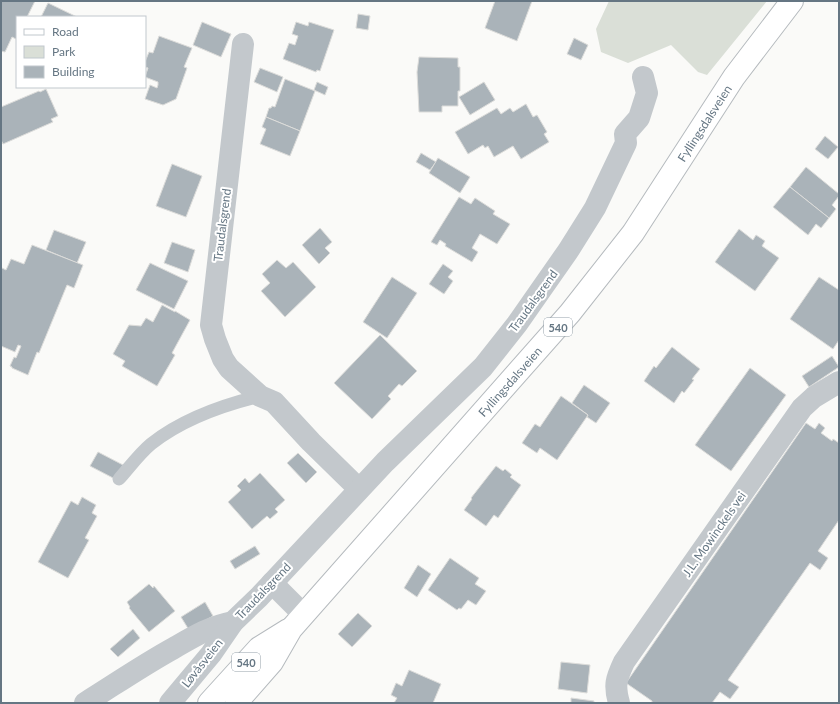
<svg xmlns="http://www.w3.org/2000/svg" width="840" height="704" viewBox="0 0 840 704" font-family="Lato,sans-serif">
<rect width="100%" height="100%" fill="#fafaf8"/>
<polygon fill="#dadfd7" points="609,1 767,1 707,75 698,72 671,45 628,63 601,52 596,29"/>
<g fill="#aab3b9" stroke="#dcdcda">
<polygon points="1,1 35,1 27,17 17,17 17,38 16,39 12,37 5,52 1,51"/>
<polygon points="495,1 532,1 517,41 485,28"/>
<polygon points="48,3 77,17 41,17"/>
<polygon points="358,14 370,16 368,30 356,28"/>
<polygon points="202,22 231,34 221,57 193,45"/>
<polygon points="296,22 308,26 309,22 334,30 320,71 317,70 316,72 283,59 289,43 295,45 298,36 292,34"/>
<polygon points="159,36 192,48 184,67 187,68 176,99 163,105 145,99 150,85 157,88 158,85 158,82 145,77 148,68 145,67 145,62 149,52 153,53"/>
<polygon points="574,38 588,45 581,60 567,54"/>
<polygon points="419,57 458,58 458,67 460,67 460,91 458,91 458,106 442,106 442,112 419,112 417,72"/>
<polygon points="260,68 283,77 277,92 254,82"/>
<polygon points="285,79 315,91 300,131 266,117 269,108 271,108 272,106 275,107"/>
<polygon points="317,82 328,87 325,95 314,90"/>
<polygon points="484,82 495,100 470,115 459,97"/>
<polygon points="46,89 58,116 51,119 53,122 3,144 1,140 1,107 39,91 40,92"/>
<polygon points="526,104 533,117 537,115 547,132 544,134 549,142 521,159 513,146 494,157 488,146 485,148 483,145 468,154 455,132 497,108 501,114 510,108 513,112"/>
<polygon points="266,117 300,131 290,156 260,144 266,129 262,127"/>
<polygon points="825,136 838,147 828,159 815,149"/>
<polygon points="421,153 436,162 430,170 416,162"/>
<polygon points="438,158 470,177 460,193 429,173"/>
<polygon points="172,164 202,176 186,217 156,206"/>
<polygon points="806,167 839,194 839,196 832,205 836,209 829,218 790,187"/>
<polygon points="790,187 829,218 821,228 816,224 808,235 773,207"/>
<polygon points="459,197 471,204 475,198 495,211 493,214 510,224 497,244 480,234 472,248 478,252 472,262 445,246 446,244 440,240 437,245 431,242"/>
<polygon points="320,228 332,242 325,248 330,253 319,264 302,245"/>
<polygon points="739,229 753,240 756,235 765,241 762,246 779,258 755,291 715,262"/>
<polygon points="54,230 86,242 77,263 46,250"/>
<polygon points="172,242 195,250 188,272 164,263"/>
<polygon points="32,245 83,265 74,288 67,285 39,353 37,352 28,375 12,368 12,367 10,366 14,357 16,358 21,346 18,345 15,352 1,346 1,270 2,268 6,270 11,259 24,264"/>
<polygon points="277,260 286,268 293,262 316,287 285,317 261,291 270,283 262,274"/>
<polygon points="150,263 188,281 174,309 136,290"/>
<polygon points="443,264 453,271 448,277 453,281 444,294 429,284"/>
<polygon points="392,277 417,293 387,338 363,322"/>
<polygon points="819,277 839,290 839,340 833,349 790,319"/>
<polygon points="162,305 175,312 175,311 190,320 172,353 175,355 157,386 122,366 125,361 113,354 129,325 141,326 146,318 153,322"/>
<polygon points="380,335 417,371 402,386 399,384 388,396 391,399 372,419 334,383"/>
<polygon points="672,347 700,369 692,379 694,380 684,393 682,391 674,403 644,381 654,366 656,368"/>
<polygon points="832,356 839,367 809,387 802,376"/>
<polygon points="750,368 786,395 731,471 695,445"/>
<polygon points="584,385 610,403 596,423 587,417 588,415 572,403"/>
<polygon points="561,396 588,415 557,460 540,448 537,453 522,443 535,424 540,427"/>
<polygon points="806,423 815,429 819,423 825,428 821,433 832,441 833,439 839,443 839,520 818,551 828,558 820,570 810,563 728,680 739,687 730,699 720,692 712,703 652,703 652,701 626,683"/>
<polygon points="98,452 123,465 115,479 90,466"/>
<polygon points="298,453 317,472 306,483 287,463"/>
<polygon points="496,466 503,471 505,469 512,475 510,477 521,485 498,518 494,515 486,526 464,510 472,499 471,498"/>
<polygon points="260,473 285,500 275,509 278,512 270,519 267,516 252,529 228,502 241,490 237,486 245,478 249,483"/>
<polygon points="82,497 96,505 92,513 97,516 85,538 89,540 68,578 38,562 71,501 78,505"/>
<polygon points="255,546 260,554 235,569 230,561"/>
<polygon points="450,558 479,578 475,584 486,591 476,605 468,600 461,609 459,608 457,610 428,590"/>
<polygon points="418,565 431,574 417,597 404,588"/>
<polygon points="149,584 153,588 154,586 175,611 149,632 129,608 130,607 127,602"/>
<polygon points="205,602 213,616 189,630 181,617"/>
<polygon points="358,613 372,626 352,647 338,634"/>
<polygon points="133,629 140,638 118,657 110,649"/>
<polygon points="561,662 590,665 587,693 558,689"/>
<polygon points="409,670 441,684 433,703 394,703 397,698 391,695 396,683 402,686"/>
<polygon points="571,698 594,701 594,703 571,703"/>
</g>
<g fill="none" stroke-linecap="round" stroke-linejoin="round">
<g stroke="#b5babe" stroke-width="24">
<g id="primary">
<polyline points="209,703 259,648 288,630"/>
<path id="s1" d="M236,703L272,662L291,629L570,313L633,233L734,77L792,1"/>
</g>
</g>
<path stroke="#c3c8cc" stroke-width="13" d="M119,479C129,468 139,454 151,444C181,420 223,405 260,396"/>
<g stroke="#c3c8cc" stroke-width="22">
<polyline points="243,44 211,325 215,339 223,359 229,368 260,396 274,402 311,442 359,489"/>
<polyline points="272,583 303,614"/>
<path d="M85,703C114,685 143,665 174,648C193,637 211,626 233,622"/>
<polyline points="170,703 211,654 233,622 259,597 385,462 483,367 517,324 568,251 595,208 626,143 625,134 639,118 647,93 643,77"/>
<path d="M619,703C614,685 616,679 624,662L802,408L814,397L839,382"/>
</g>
<use href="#primary" stroke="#fff" stroke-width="22"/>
</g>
<g text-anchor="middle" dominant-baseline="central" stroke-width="4" stroke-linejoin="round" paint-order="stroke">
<g fill="#fff" stroke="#939fa8" stroke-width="1">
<rect x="544" y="318" width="28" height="18" rx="3"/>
<rect x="232" y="653" width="28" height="18" rx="3"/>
</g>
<g font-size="11" font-weight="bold" fill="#657683">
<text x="558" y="327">540</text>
<text x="246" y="662">540</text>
</g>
<g font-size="12" fill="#657683" stroke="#fff">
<text stroke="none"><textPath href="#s1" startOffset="747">Fyllingsdalsveien</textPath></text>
<text transform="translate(222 225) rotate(-83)">Traudalsgrend</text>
<text transform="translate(533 301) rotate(-54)">Traudalsgrend</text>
<text stroke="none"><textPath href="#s1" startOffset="423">Fyllingsdalsveien</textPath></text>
<text transform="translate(714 534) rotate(-55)">J.L. Mowinckels vei</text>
<text transform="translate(263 591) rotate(-46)">Traudalsgrend</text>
<text transform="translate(202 663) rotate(-52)">Løvåsveien</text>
</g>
</g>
<rect width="840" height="704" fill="none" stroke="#657683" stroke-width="4"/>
<rect x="16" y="16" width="130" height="72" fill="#ffffff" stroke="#c1c8cd"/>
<rect x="24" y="29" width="20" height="6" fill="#ffffff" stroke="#c1c8cd"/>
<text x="52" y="36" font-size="12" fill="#657683">Road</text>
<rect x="24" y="46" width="20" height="12" fill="#dadfd7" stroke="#c1c8cd"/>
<text x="52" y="56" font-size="12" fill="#657683">Park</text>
<rect x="24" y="66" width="20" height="12" fill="#aab3b9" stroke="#c1c8cd"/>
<text x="52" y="76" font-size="12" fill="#657683">Building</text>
</svg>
